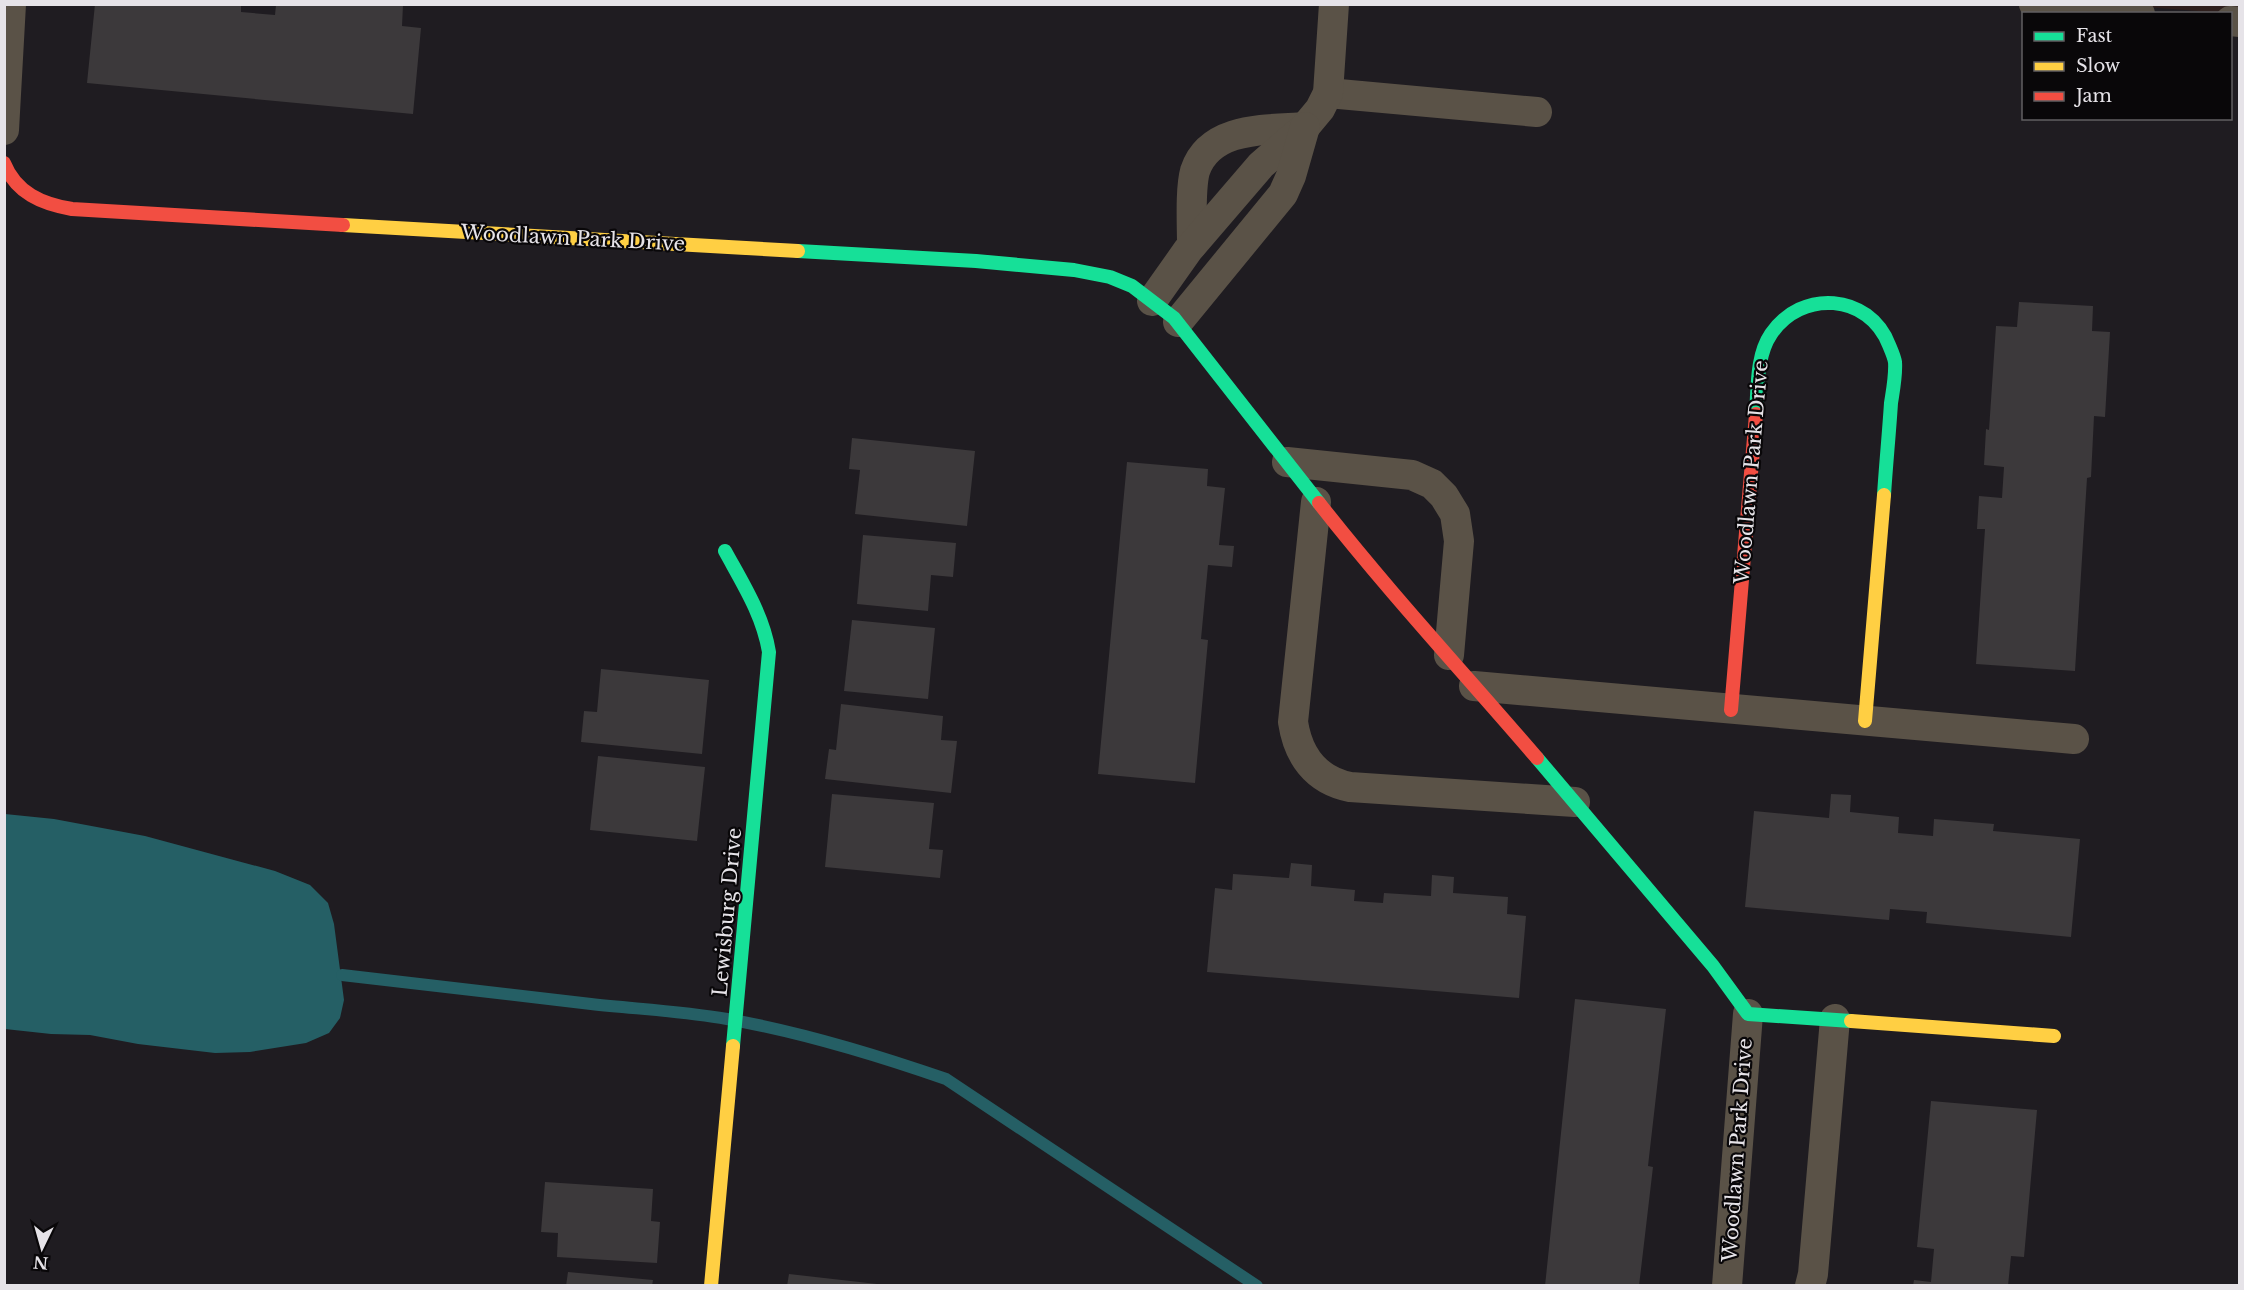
<svg xmlns="http://www.w3.org/2000/svg" width="2244" height="1290" viewBox="0 0 2244 1290" font-family="'Libre Baskerville',serif">
<rect width="100%" height="100%" fill="#1f1c21"/>
<polygon fill="#2f1f1d" points="2117,5 2239,5 2239,15 2225,13"/>
<polygon fill="#255f65" points="5,814 54,819 145,836 275,871 310,885 328,903 334,924 344,1000 340,1018 329,1033 306,1043 250,1052 215,1053 138,1044 90,1035 51,1034 5,1029"/>
<g fill="none" stroke-linecap="round" stroke-linejoin="round">
<path stroke="#255f65" stroke-width="12" d="M342,975C425,985 508,995 591,1004C636,1009 682,1011 727,1019C802,1032 874,1054 946,1079L1257,1286"/>
</g>
<g fill="#3c393b">
<polygon points="95,4 241,4 241,12 275,15 276,5 403,5 402,26 421,28 413,114 87,83"/>
<polygon points="2019,302 2093,306 2092,331 2110,332 2105,417 2094,416 2091,477 2087,478 2075,671 1976,664 1985,529 1977,529 1979,496 2002,498 2004,467 1984,465 1986,429 1989,430 1996,326 2017,327"/>
<polygon points="852,438 975,451 967,526 855,514 860,470 849,469"/>
<polygon points="1127,462 1208,469 1207,486 1225,488 1219,545 1234,546 1232,567 1208,565 1201,639 1208,640 1195,783 1098,774"/>
<polygon points="863,535 956,543 953,577 931,575 928,611 857,604"/>
<polygon points="852,620 935,628 928,699 844,691"/>
<polygon points="601,669 709,680 702,754 581,742 584,711 597,712"/>
<polygon points="841,704 943,716 941,740 957,741 951,793 825,779 829,749 836,750"/>
<polygon points="598,756 705,767 697,841 590,830"/>
<polygon points="832,794 934,803 929,849 943,850 940,878 825,867"/>
<polygon points="1831,794 1851,795 1850,812 1899,817 1898,833 1933,836 1934,819 1994,824 1993,831 2080,839 2071,937 1926,923 1927,912 1890,909 1889,920 1745,907 1754,811 1829,818"/>
<polygon points="1291,863 1312,865 1311,886 1355,890 1354,901 1383,903 1384,893 1431,896 1432,875 1454,877 1453,893 1508,897 1507,914 1526,916 1519,998 1207,972 1215,888 1232,890 1233,874 1289,878"/>
<polygon points="1575,999 1666,1009 1648,1166 1653,1167 1639,1286 1545,1286"/>
<polygon points="1931,1101 2037,1110 2024,1257 2011,1256 2008,1286 1913,1286 1914,1280 1931,1282 1934,1249 1917,1247"/>
<polygon points="545,1182 653,1189 651,1221 660,1222 657,1263 557,1257 558,1233 541,1232"/>
<polygon points="568,1272 653,1280 652,1286 566,1286"/>
<polygon points="789,1274 877,1284 877,1286 787,1286"/>
</g>
<g fill="none" stroke-linecap="round" stroke-linejoin="round">
<g stroke="#5a5247" stroke-width="30">
<polyline points="2034,4 2140,14"/>
<polyline points="2230,21 2240,22"/>
<polyline points="1328,93 1537,112"/>
<polyline points="4,130 11,4"/>
<path d="M1192,245C1192,225 1190,189 1195,171C1210,126 1268,130 1305,127"/>
<polyline points="1152,301 1188,250 1261,165 1305,127 1320,109 1328,93 1334,4"/>
<polyline points="1178,322 1283,194 1291,176 1305,127"/>
<polyline points="1287,462 1412,475 1432,484 1444,496 1455,514 1459,541 1449,655"/>
<path d="M1316,502L1293,722C1298,755 1315,780 1350,787L1575,802"/>
<polyline points="1474,686 2074,739"/>
<polyline points="1727,1286 1748,1014"/>
<polyline points="1810,1286 1813,1274 1835,1019"/>
</g>
<g stroke="#16e098" stroke-width="14">
<polyline points="798,251 976,261 1074,270 1110,277 1132,286 1174,318 1319,503"/>
<path d="M1756,414C1758,388 1756,356 1771,334C1801,289 1869,293 1889,345C1891,350 1894,356 1895,362C1896,375 1893,390 1891,403C1889,434 1886,464 1884,495"/>
<path d="M725,551C743,584 763,615 769,652L733,1046"/>
<polyline points="1537,758 1713,966 1748,1014 1851,1021"/>
</g>
<g stroke="#ffcf43" stroke-width="14">
<polyline points="343,225 798,251"/>
<polyline points="1865,721 1884,495"/>
<polyline points="1851,1021 2054,1036"/>
<polyline points="711,1286 733,1046"/>
</g>
<g stroke="#f24e42" stroke-width="14">
<path d="M4,163C16,193 42,204 72,209L343,225"/>
<path d="M1319,503C1388,591 1464,673 1537,758"/>
<polyline points="1731,710 1756,414"/>
</g>
</g>
<g text-anchor="middle" dominant-baseline="central" stroke-width="4.5" stroke-linejoin="round" paint-order="stroke">
<g font-size="20" fill="#e6e3e8" stroke="#090709">
<text transform="translate(573 238) rotate(3)">Woodlawn Park Drive</text>
<text transform="translate(1751 472) rotate(-85)">Woodlawn Park Drive</text>
<text transform="translate(727 912) rotate(-85)">Lewisburg Drive</text>
<text transform="translate(1737 1150) rotate(-86)">Woodlawn Park Drive</text>
</g>
</g>
<rect width="2244" height="1290" fill="none" stroke="#e6e3e8" stroke-width="12"/>
<rect x="2022" y="12" width="210" height="108" fill="#090709" stroke="#615f62" stroke-width="1.5"/>
<rect x="2034" y="32" width="30" height="9" fill="#16e098" stroke="#615f62" stroke-width="1.5"/>
<text x="2076" y="42" font-size="18" fill="#e6e3e8">Fast</text>
<rect x="2034" y="62" width="30" height="9" fill="#ffcf43" stroke="#615f62" stroke-width="1.5"/>
<text x="2076" y="72" font-size="18" fill="#e6e3e8">Slow</text>
<rect x="2034" y="92" width="30" height="9" fill="#f24e42" stroke="#615f62" stroke-width="1.5"/>
<text x="2076" y="102" font-size="18" fill="#e6e3e8">Jam</text>
<g transform="translate(42 1248) rotate(185)" stroke="#090709" stroke-width="4.5" paint-order="stroke">
<path d="M0-4.5L10 22L0 15L-10 22Z" fill="#e6e3e8"/>
<text y="-9" font-size="16" font-weight="bold" text-anchor="middle" fill="#e6e3e8">N</text>
</g>
</svg>
